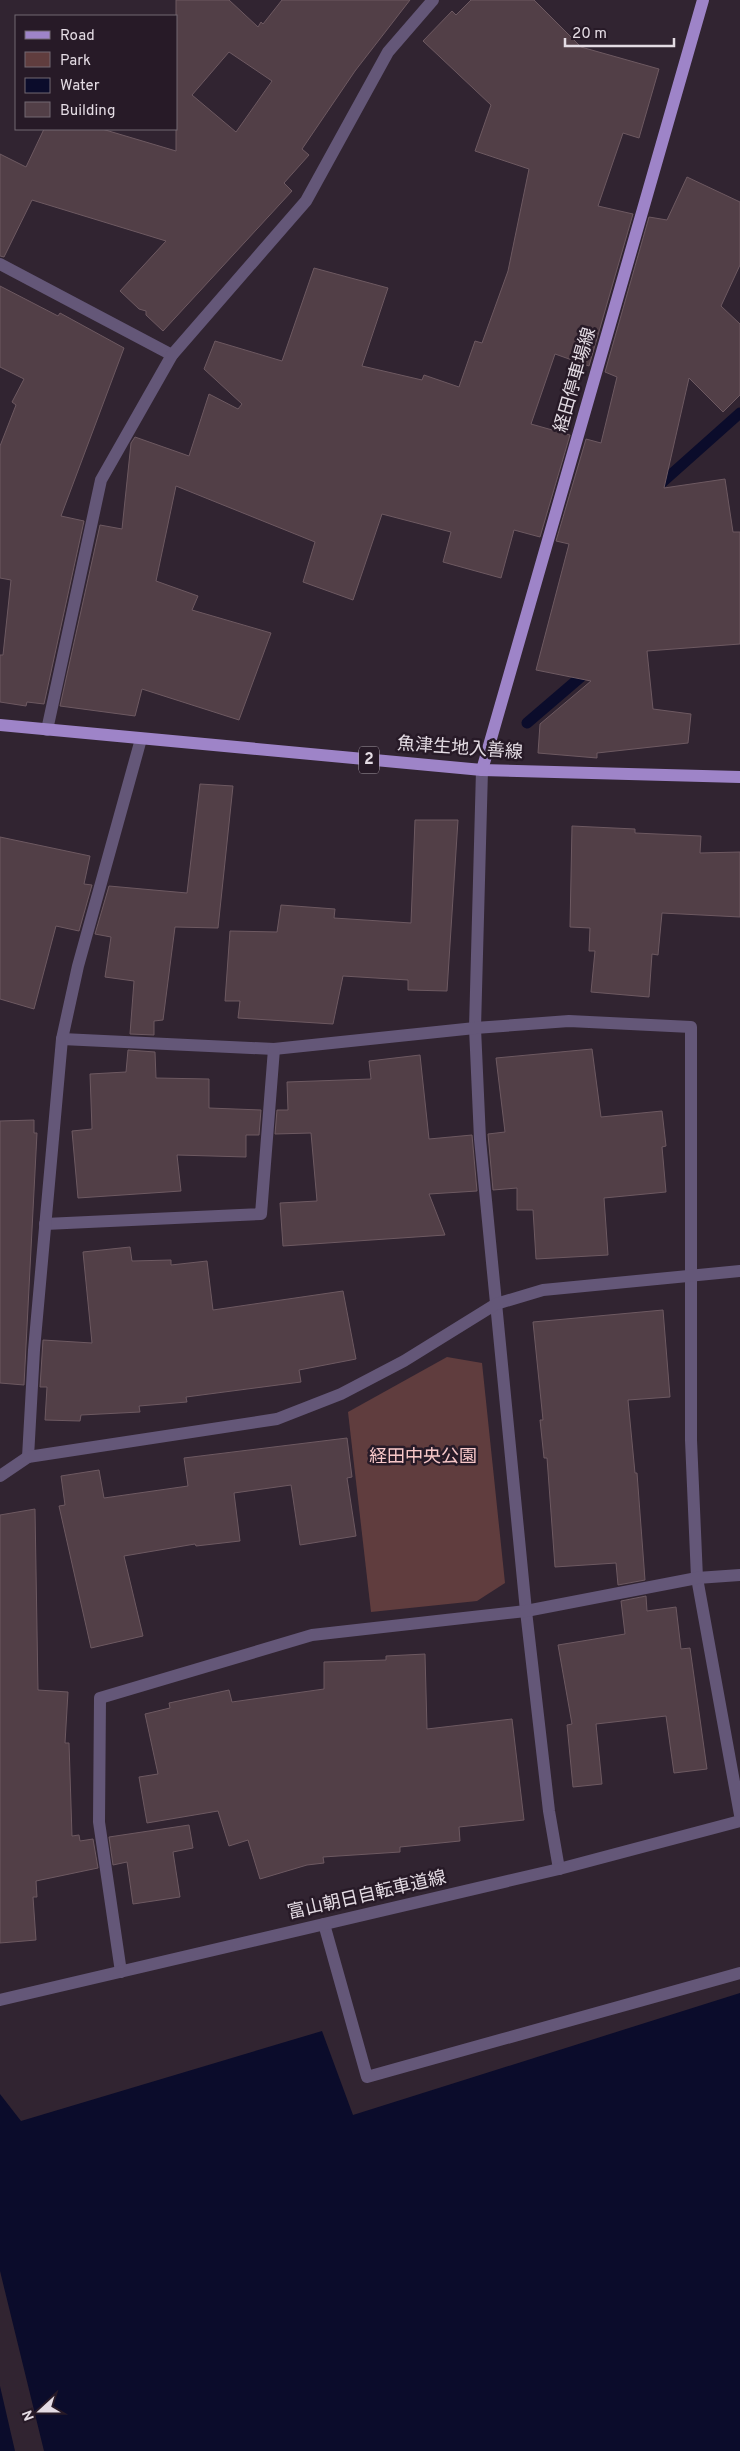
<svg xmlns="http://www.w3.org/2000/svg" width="740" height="2451" viewBox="0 0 740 2451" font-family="Overpass,'Noto Sans JP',sans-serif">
<rect width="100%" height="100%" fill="#312431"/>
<polygon fill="#603d3e" points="447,1357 482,1363 505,1583 477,1601 371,1612 348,1412"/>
<g fill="#0b0c2b">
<polygon points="740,1993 740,2451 44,2451 0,2271 0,2094 21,2121 322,2031 353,2115"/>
<polygon points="0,2386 15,2451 0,2451"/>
</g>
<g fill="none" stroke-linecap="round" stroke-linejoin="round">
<g stroke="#0b0c2b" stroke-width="11">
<polyline points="657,487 740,413"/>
<polyline points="527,723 590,669"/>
</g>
</g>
<g fill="#523f47" stroke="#6d5961" fill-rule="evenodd">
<path d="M176,0H229L258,27L261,22L263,24L282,0H410L355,71L302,149L309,155L284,183L292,191L163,331L146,315V311L139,309L120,291L166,241L32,200L4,257L0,256V154L26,167L44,129H102L176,151ZM229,52L272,81L236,132L192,95Z"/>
<polygon points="471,0 534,0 581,47 659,69 639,138 623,133 598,206 633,214 589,366 555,354 531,424 570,435 540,537 514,530 501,578 443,562 451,532 382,514 353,600 303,582 315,542 176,486 156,581 198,596 192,610 271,633 239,720 142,689 135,716 60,706 100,525 122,529 131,443 135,437 189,456 209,394 238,409 242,404 204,369 215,341 282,361 314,268 388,288 362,366 422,380 424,375 459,387 475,341 482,343 508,271 529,169 475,151 491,105 423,41 452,11 456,15"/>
<polygon points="687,177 740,202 740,265 721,306 740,324 740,395 723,412 689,378 664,488 725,479 733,532 740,532 740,644 647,651 653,709 691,714 688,743 597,753 597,758 538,753 540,724 591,681 536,670 569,544 556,541 586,439 601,443 617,377 605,372 649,217 667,220"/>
<polygon points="0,286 58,316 60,313 124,348 61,516 84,521 44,704 27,702 26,706 0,702 0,655 3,655 11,580 0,578 0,446 16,405 12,402 24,379 0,367"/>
<polygon points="200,784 233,786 218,928 175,927 163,1020 154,1021 154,1035 130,1034 134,981 105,977 111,937 95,934 109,886 187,893"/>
<polygon points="415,820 458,820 447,991 408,990 408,980 343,976 333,1024 238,1018 240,1001 225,1001 230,931 277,932 281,905 335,909 334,918 411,923"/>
<polygon points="572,826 635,829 635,833 701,836 700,853 740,852 740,917 662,913 658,955 652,954 649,997 591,992 595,951 589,951 590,928 570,927"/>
<polygon points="0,837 90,856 84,884 92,885 79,931 56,926 34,1009 0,999"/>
<polygon points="592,1049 601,1117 662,1111 666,1146 662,1147 666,1192 604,1198 608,1255 536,1259 533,1210 517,1210 517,1188 493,1190 488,1134 505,1132 496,1058"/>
<polygon points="128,1050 155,1052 156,1078 209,1079 209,1108 261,1110 259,1135 246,1135 246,1157 177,1155 181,1191 78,1198 72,1131 92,1129 90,1074 126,1072"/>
<polygon points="420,1055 429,1139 472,1135 477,1191 429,1194 445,1235 283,1246 280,1203 317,1201 311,1133 275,1134 277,1110 288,1110 287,1082 371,1079 369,1061"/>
<polygon points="34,1120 34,1133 37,1133 24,1385 0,1383 0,1121"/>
<polygon points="130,1247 132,1261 171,1260 171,1265 207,1261 213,1310 343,1291 356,1359 299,1370 301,1382 186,1397 187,1402 139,1406 140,1412 81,1415 80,1421 45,1420 47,1387 40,1387 43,1340 92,1343 83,1252"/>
<polygon points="663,1310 670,1397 628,1400 635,1473 637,1473 645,1580 618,1585 616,1563 555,1567 547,1458 544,1458 540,1420 543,1420 533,1322"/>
<polygon points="347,1438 352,1477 347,1478 356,1536 300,1545 291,1485 234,1493 240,1541 196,1546 195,1544 124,1556 143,1636 91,1648 59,1506 65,1505 61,1476 99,1470 104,1498 188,1486 184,1458"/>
<polygon points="35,1509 38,1690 68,1692 65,1743 69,1743 72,1836 79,1835 80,1841 93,1839 98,1868 36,1881 37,1897 33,1897 36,1940 0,1943 0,1515"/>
<polygon points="646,1596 647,1611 676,1607 681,1649 690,1648 707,1769 674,1773 666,1716 596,1724 602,1784 573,1787 567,1725 572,1724 558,1645 625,1634 621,1601"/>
<polygon points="425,1654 427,1729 512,1719 524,1820 459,1827 460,1841 400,1847 400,1852 323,1857 324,1863 307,1865 260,1879 248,1840 229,1846 218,1811 147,1823 139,1777 158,1774 145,1714 170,1708 169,1703 229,1690 232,1702 324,1689 324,1662 386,1660 386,1656"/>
<polygon points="189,1825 193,1848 173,1852 180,1897 133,1904 127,1862 113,1865 109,1837"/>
</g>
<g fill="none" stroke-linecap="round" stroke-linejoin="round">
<g stroke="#645778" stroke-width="12">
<polyline points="0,264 172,355"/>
<polyline points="47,730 101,480 172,355 306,201 388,52 433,0"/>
<polyline points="482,770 475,1028 480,1139 526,1611 549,1811 559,1869"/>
<polyline points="62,1039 274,1049 475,1028 569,1021 691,1027 691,1440 697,1578 740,1815"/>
<polyline points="45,1224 261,1214 274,1049"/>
<polyline points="28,1457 34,1350 62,1039 78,966 141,739"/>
<polyline points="0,1476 28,1457 277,1419 341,1394 404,1361 496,1304 543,1290 740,1271"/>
<polyline points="324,1924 367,2077 740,1973"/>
<polyline points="121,1972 99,1822 100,1698 312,1635 526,1611 697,1578 740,1575"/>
<polyline points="0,2000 559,1869 740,1821"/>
</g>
<g stroke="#9e84c8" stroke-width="12">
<polyline points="0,725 482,770 740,777"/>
<polyline points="482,770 703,0"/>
</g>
</g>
<g text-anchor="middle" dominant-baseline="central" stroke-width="5" stroke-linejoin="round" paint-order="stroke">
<rect fill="#271a27" stroke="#aba2ab" stroke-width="1" x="359" y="746.5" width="20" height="27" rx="4"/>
<g font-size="16" font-weight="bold" fill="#e4dce4">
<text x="369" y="760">2</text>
</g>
<g font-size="18" fill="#e4dce4" stroke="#271a27">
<text transform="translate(576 380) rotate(-74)">経田停車場線</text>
<text transform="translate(460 749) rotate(4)">魚津生地入善線</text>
<text transform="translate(367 1896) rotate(-13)">富山朝日自転車道線</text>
</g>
<g font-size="18" fill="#f7c7c8" stroke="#271a27">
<text x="423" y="1457">経田中央公園</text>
</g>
</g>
<rect x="15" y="15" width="162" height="115" fill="#271a27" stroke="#736873"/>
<rect x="25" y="31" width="25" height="8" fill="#9e84c8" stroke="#736873"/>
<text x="60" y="40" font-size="15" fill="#e4dce4">Road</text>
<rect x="25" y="52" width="25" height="15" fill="#603d3e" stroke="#736873"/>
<text x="60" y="65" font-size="15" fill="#e4dce4">Park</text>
<rect x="25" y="78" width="25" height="15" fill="#0b0c2b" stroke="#736873"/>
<text x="60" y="90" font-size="15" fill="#e4dce4">Water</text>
<rect x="25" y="102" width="25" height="15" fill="#523f47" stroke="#736873"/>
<text x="60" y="115" font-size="15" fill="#e4dce4">Building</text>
<g transform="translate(40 2411) rotate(249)" stroke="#271a27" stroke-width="4" paint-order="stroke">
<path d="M0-4L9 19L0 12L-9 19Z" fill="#e4dce4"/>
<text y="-8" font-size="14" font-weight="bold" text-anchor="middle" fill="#e4dce4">N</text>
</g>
<path d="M565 38v8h109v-8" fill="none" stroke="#e4dce4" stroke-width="2.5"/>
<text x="572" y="38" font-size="15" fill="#e4dce4" stroke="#271a27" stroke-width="4" paint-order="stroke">20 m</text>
</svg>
